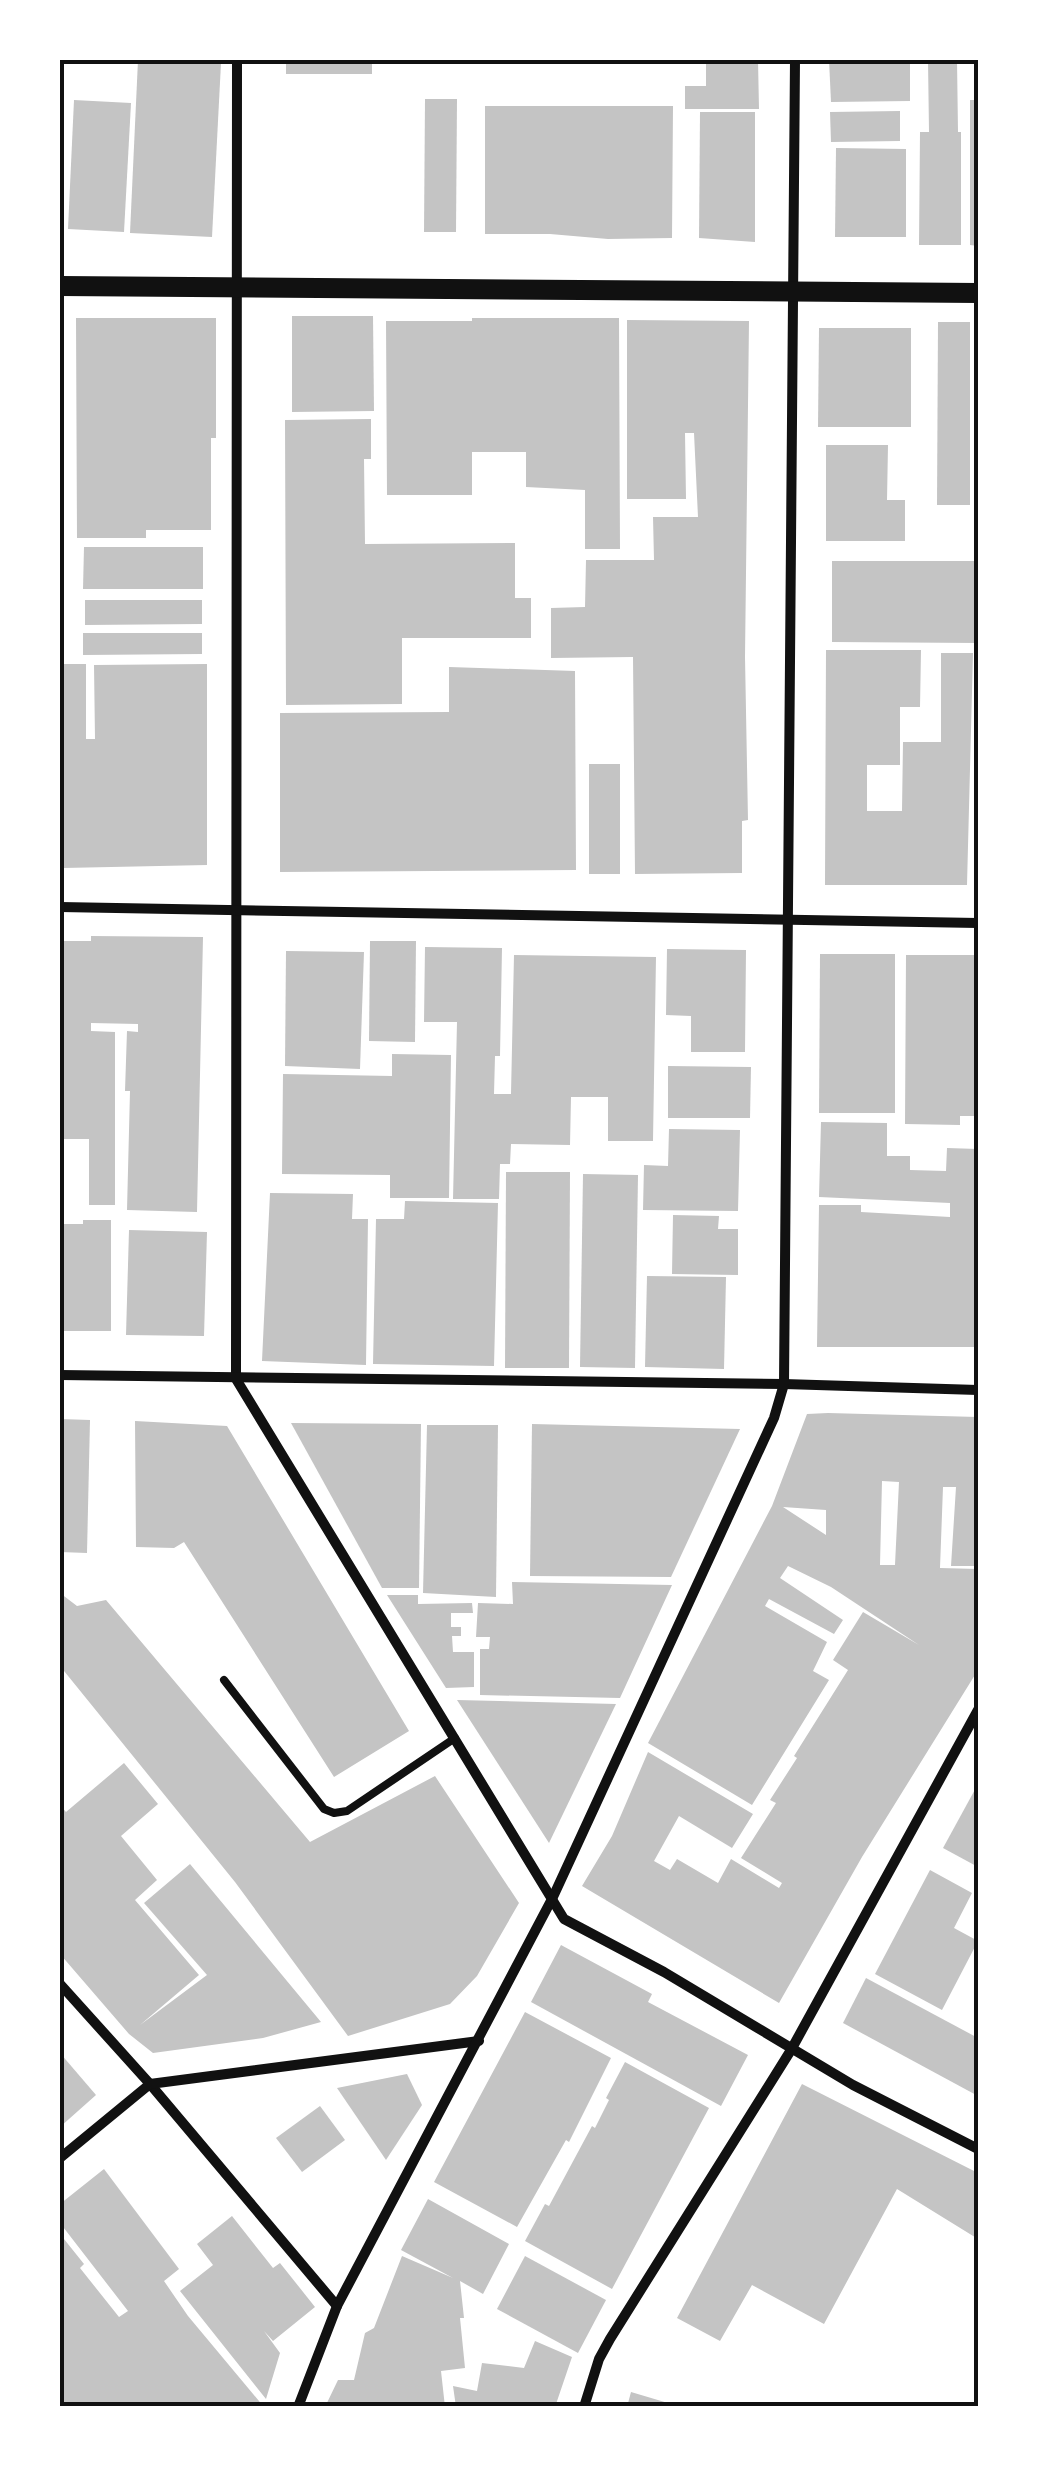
<svg xmlns="http://www.w3.org/2000/svg" width="1038" height="2467" viewBox="0 0 1038 2467" font-family="'PT Sans Narrow',sans-serif">
<rect width="100%" height="100%" fill="#fff"/>
<g fill="#c4c4c4" fill-rule="evenodd">
<polygon points="138,60 221,63 212,237 130,233"/>
<rect x="286" y="60" width="86" height="14"/>
<polygon points="706,60 758,60 759,109 685,109 685,86 706,86"/>
<polygon points="829,60 910,60 910,101 831,102"/>
<polygon points="928,60 957,60 958,132 961,132 961,245 919,245 920,132 929,132"/>
<polygon points="425,99 457,99 456,232 424,232"/>
<polygon points="74,100 131,103 124,232 68,229"/>
<polygon points="970,100 978,100 978,246 970,245"/>
<polygon points="485,106 673,106 672,238 608,239 550,234 485,234"/>
<polygon points="900,111 900,141 831,142 830,112"/>
<polygon points="700,112 755,112 755,242 699,238"/>
<polygon points="836,148 906,149 906,237 835,237"/>
<polygon points="292,316 373,316 374,411 292,412"/>
<polygon points="76,318 216,318 216,438 211,438 211,530 146,530 146,538 77,538"/>
<polygon points="472,318 619,318 620,549 585,549 585,490 526,487 526,452 472,452 472,495 387,495 386,321 472,321"/>
<polygon points="627,320 749,321 745,657 748,820 742,821 742,873 635,874 633,657 551,658 551,608 585,607 586,560 654,560 653,517 698,517 694,433 685,433 686,499 627,499"/>
<polygon points="938,322 970,322 970,505 937,505"/>
<polygon points="819,328 911,328 911,427 818,427"/>
<polygon points="371,419 371,459 364,459 365,544 515,543 515,598 531,598 531,638 402,638 402,704 286,705 285,420"/>
<polygon points="826,445 888,445 887,500 905,500 905,541 826,541"/>
<polygon points="84,547 203,547 203,589 83,589"/>
<polygon points="832,561 978,561 978,643 832,642"/>
<polygon points="85,600 202,600 202,624 85,625"/>
<polygon points="83,633 202,633 202,654 83,655"/>
<polygon points="826,650 921,650 920,707 900,707 900,765 867,765 867,811 902,811 903,742 941,742 941,653 973,653 967,885 825,885"/>
<polygon points="63,664 86,664 86,739 95,739 94,665 207,664 207,865 63,868"/>
<polygon points="449,667 575,671 576,870 280,872 280,713 449,712"/>
<rect x="589" y="764" width="31" height="110"/>
<polygon points="91,936 203,937 197,1212 127,1210 130,1091 125,1091 127,1031 138,1032 138,1024 91,1023 91,1031 115,1032 115,1205 89,1205 89,1139 60,1139 60,941 91,941"/>
<polygon points="370,941 416,941 415,1042 369,1041"/>
<polygon points="425,947 502,948 500,1056 495,1056 494,1094 511,1094 514,955 656,957 653,1141 608,1141 608,1097 571,1097 570,1145 511,1144 510,1164 500,1164 499,1199 453,1199 457,1022 424,1022"/>
<polygon points="667,949 746,950 745,1052 691,1052 691,1016 666,1015"/>
<polygon points="286,951 364,952 360,1069 285,1066"/>
<polygon points="820,954 895,954 895,1113 819,1113"/>
<polygon points="906,955 978,955 978,1116 960,1116 960,1125 905,1124"/>
<polygon points="392,1054 451,1055 449,1198 390,1198 390,1175 282,1174 283,1074 392,1076"/>
<polygon points="668,1066 751,1067 750,1118 668,1118"/>
<polygon points="821,1122 887,1123 887,1156 910,1156 910,1170 946,1171 947,1148 978,1149 978,1347 817,1347 819,1205 861,1205 861,1212 950,1217 950,1203 819,1197"/>
<polygon points="669,1129 740,1130 738,1211 643,1210 644,1165 668,1166"/>
<polygon points="506,1172 570,1172 569,1368 505,1368"/>
<polygon points="583,1174 638,1175 635,1368 580,1367"/>
<polygon points="270,1193 353,1194 352,1219 368,1219 366,1365 262,1361"/>
<polygon points="405,1201 498,1203 494,1366 373,1364 376,1219 404,1219"/>
<polygon points="673,1215 719,1216 718,1229 738,1229 738,1275 672,1274"/>
<polygon points="83,1220 111,1220 111,1331 60,1331 60,1224 83,1224"/>
<polygon points="129,1230 207,1232 204,1336 126,1335"/>
<polygon points="647,1276 726,1277 724,1369 645,1367"/>
<path d="M828,1413L978,1417V1566H951L956,1487H943L940,1568L978,1569V1670L862,1857L779,2003L582,1886L612,1836L648,1752L753,1814L732,1848L679,1816L654,1861L670,1870L677,1859L718,1883L731,1859L779,1888L782,1883L741,1858L776,1803L770,1800L797,1758L794,1756L848,1670L833,1660L863,1612L919,1645L831,1587L788,1566L780,1578L843,1620L834,1634L769,1599L765,1606L827,1642L813,1671L829,1680L752,1805L648,1743L772,1506L807,1414ZM882,1481L899,1482L895,1565H880ZM783,1507L826,1510V1535Z"/>
<polygon points="60,1419 90,1420 87,1553 60,1552"/>
<polygon points="135,1421 227,1426 409,1731 334,1777 184,1542 174,1548 136,1547"/>
<polygon points="291,1423 421,1424 419,1588 382,1588"/>
<polygon points="532,1424 740,1429 671,1577 530,1576"/>
<polygon points="427,1425 498,1425 496,1597 423,1593"/>
<polygon points="512,1582 672,1585 620,1698 480,1695 480,1649 489,1649 490,1637 476,1637 478,1603 513,1604"/>
<polygon points="60,1593 77,1606 106,1600 310,1842 435,1776 519,1903 477,1976 450,2004 348,2036 235,1882 60,1666"/>
<polygon points="387,1595 418,1595 418,1604 472,1603 473,1613 451,1613 451,1627 461,1627 461,1636 452,1636 453,1652 474,1652 474,1687 446,1688"/>
<polygon points="457,1700 616,1704 549,1843"/>
<polygon points="124,1763 158,1804 121,1836 157,1880 135,1900 199,1975 140,2025 207,1975 144,1903 190,1864 321,2022 263,2038 153,2053 129,2034 60,1954 60,1805 66,1812"/>
<polygon points="978,1784 978,1867 943,1848"/>
<polygon points="930,1870 972,1893 954,1928 978,1941 942,2010 875,1974"/>
<polygon points="561,1945 652,1994 648,2002 748,2055 721,2106 531,2002"/>
<polygon points="866,1978 978,2038 978,2096 843,2023"/>
<polygon points="525,2012 611,2058 569,2142 566,2140 517,2227 434,2182"/>
<polygon points="60,2053 96,2095 60,2127"/>
<polygon points="625,2062 709,2108 612,2289 525,2241 545,2204 549,2206 592,2126 595,2128 609,2100 606,2098"/>
<polygon points="407,2074 422,2105 386,2160 337,2088"/>
<polygon points="802,2084 978,2173 978,2239 897,2189 824,2324 752,2285 720,2341 677,2318"/>
<polygon points="320,2106 345,2140 302,2172 276,2138"/>
<polygon points="104,2169 179,2269 164,2281 188,2316 264,2407 60,2407 60,2234 84,2264 80,2268 119,2317 128,2311 60,2223 60,2204"/>
<polygon points="428,2199 509,2244 483,2294 460,2281 464,2318 460,2318 465,2368 441,2371 445,2407 325,2407 338,2380 354,2380 365,2333 374,2328 402,2256 453,2278 401,2250"/>
<polygon points="232,2216 273,2268 280,2263 315,2307 273,2341 264,2331 280,2353 266,2399 180,2291 213,2265 197,2244"/>
<polygon points="525,2256 606,2300 578,2353 497,2309"/>
<polygon points="535,2341 572,2357 555,2407 456,2407 453,2386 477,2391 482,2363 524,2368"/>
<polygon points="631,2392 678,2406 678,2407 627,2407"/>
</g>
<g fill="none" stroke-linecap="round" stroke-linejoin="round">
<polyline stroke="#111" stroke-width="8" points="224,1680 324,1809 334,1813 347,1811 455,1738"/>
<g stroke="#111" stroke-width="10">
<polyline points="237,60 236,1379 564,1919 664,1972 853,2085 978,2149"/>
<polyline points="60,907 978,923"/>
<polyline points="60,1375 784,1384 978,1390"/>
<polyline points="60,1984 150,2084 337,2306"/>
<polyline points="60,2158 150,2084 479,2041"/>
<polyline points="298,2407 337,2306 553,1897 774,1418 784,1384 795,60"/>
<polyline points="584,2407 599,2359 610,2339 791,2050 978,1710"/>
</g>
<polyline stroke="#111" stroke-width="20" points="60,286 978,293"/>
</g>
<rect width="1038" height="2467" fill="none" stroke="#ffffff" stroke-width="125"/>
<rect x="62" y="62" width="914" height="2342" fill="none" stroke="#111" stroke-width="4"/>
</svg>
